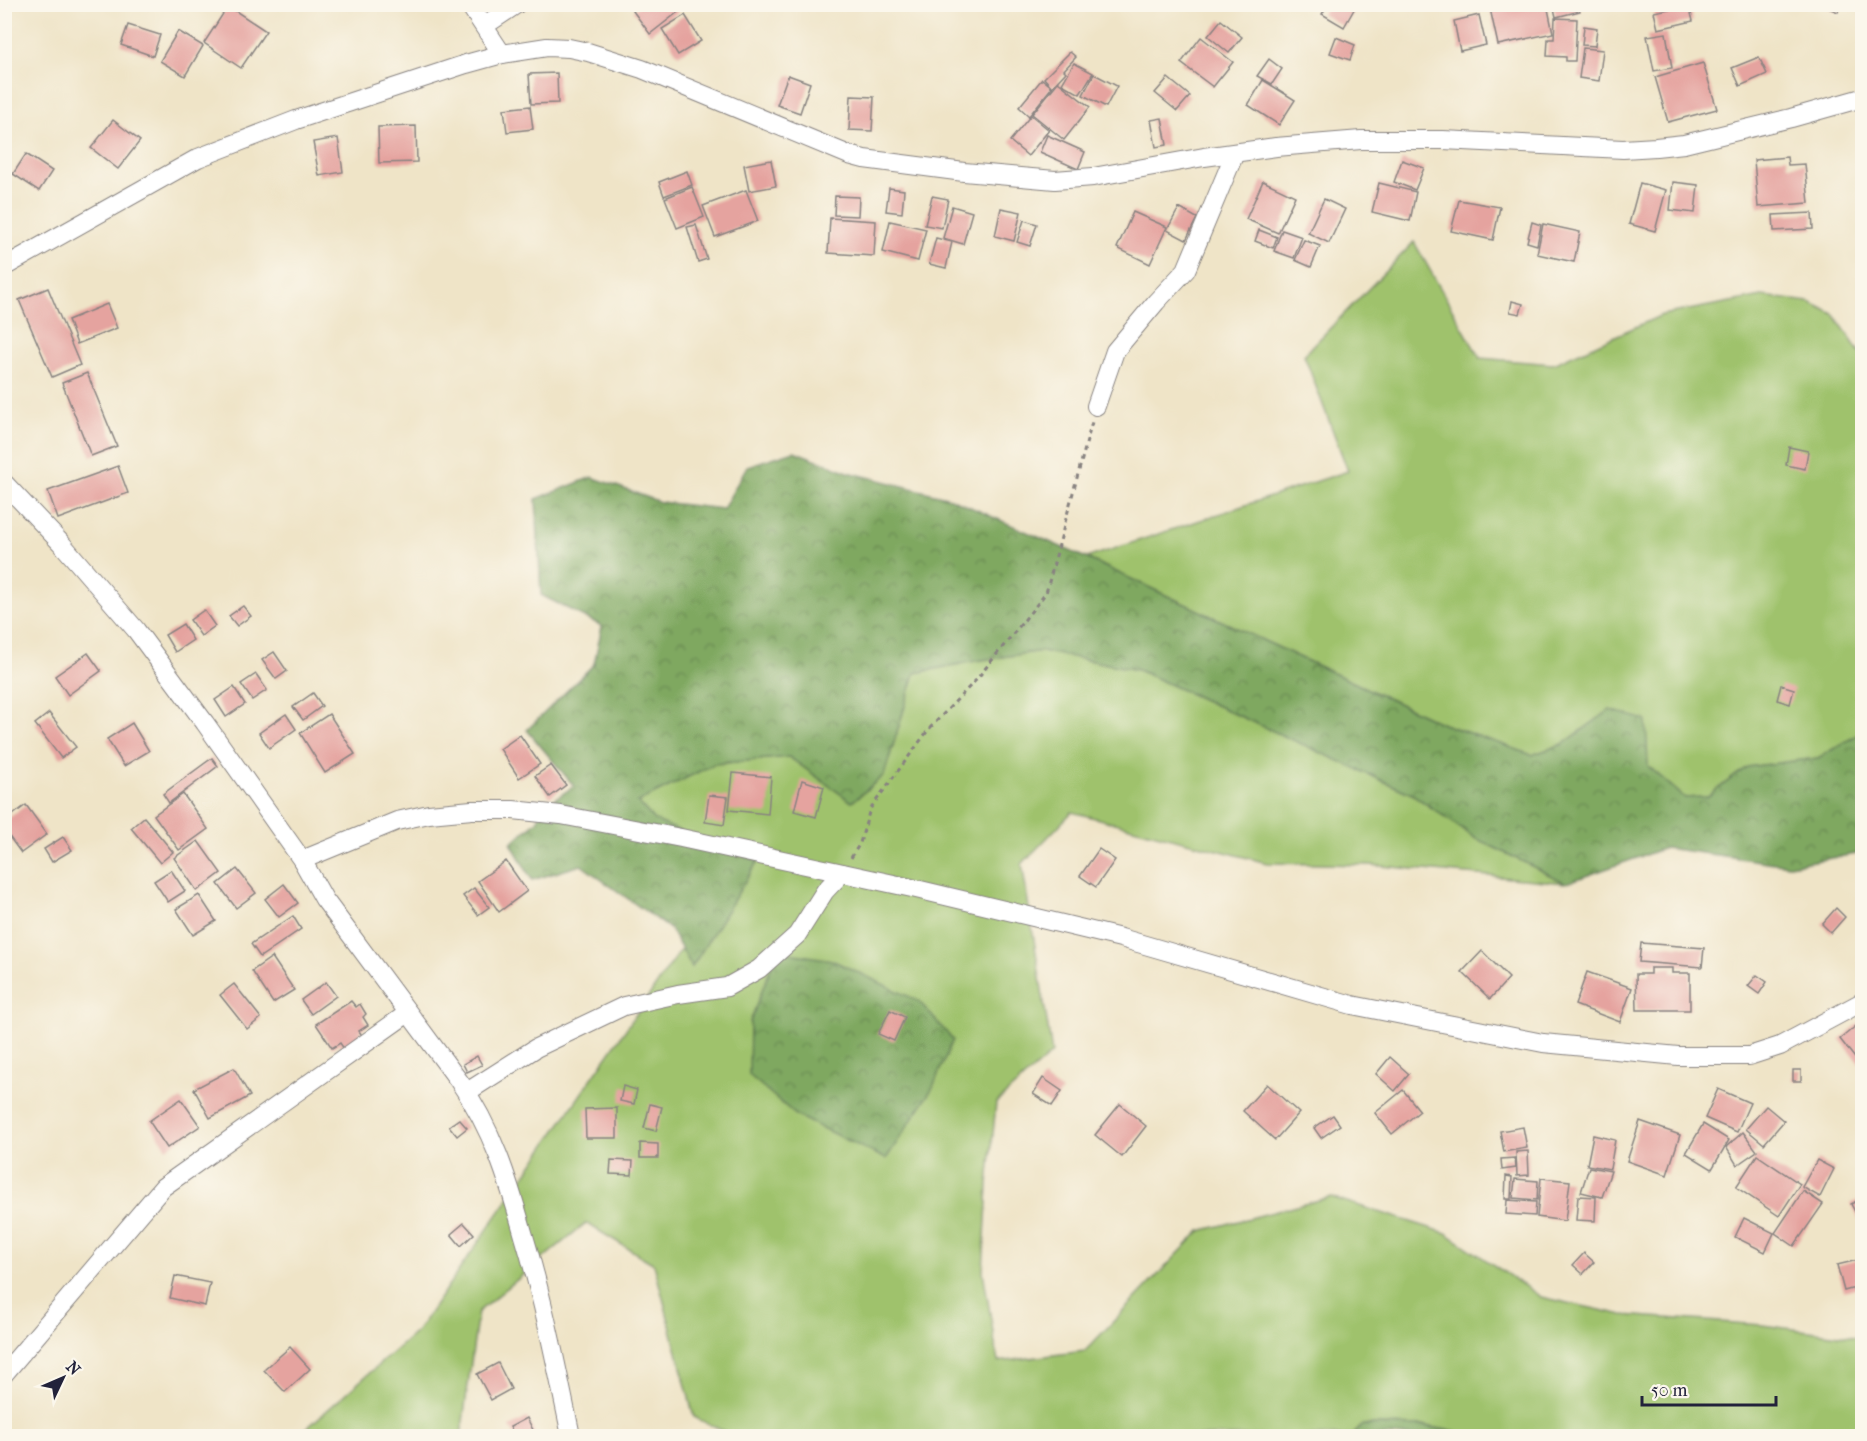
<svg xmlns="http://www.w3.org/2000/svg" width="1867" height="1441" viewBox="0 0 1867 1441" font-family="'IM FELL French Canon',serif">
<defs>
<pattern id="forest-crowns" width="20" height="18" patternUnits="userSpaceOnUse" patternTransform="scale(1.5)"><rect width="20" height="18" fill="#7fa860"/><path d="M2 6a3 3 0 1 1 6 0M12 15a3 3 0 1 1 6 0" fill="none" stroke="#688850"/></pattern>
</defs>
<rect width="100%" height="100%" fill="#fbf7ec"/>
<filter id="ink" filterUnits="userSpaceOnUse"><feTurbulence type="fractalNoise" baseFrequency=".0167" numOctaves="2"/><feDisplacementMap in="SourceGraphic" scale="12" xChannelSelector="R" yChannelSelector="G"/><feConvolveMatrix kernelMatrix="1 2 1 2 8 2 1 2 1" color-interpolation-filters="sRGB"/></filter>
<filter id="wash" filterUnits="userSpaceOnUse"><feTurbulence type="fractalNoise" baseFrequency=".008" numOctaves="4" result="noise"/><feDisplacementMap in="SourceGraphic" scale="24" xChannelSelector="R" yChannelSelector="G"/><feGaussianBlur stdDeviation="1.35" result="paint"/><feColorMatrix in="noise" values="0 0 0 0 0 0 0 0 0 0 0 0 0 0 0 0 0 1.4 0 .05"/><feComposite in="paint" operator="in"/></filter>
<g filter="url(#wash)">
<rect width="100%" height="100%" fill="#efe4c7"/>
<g fill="#9fc26c" stroke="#607254" stroke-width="1.5">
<polygon points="1414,242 1480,358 1553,364 1662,315 1762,296 1809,302 1834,314 1862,356 1862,732 1818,758 1747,767 1707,797 1685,798 1648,766 1610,710 1563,744 1532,755 1443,724 1086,558 1348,471 1304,355"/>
<polygon points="1042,651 1138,670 1412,794 1475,838 1566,883 1370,865 1267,863 1072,812 1022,864 1052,1053 996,1103 988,1185 983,1271 998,1362 1085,1351 1200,1231 1331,1197 1446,1233 1541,1297 1623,1315 1762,1325 1862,1338 1862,1436 1478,1436 1425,1426 1363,1425 1352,1436 733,1436 694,1417 654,1264 586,1223 478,1312 461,1436 298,1436 417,1331 682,948 692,966 714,846 654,820 638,802 714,764 789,757 852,802 884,775 915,673 975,661"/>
</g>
<g fill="url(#forest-crowns)" stroke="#50654e" stroke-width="1.5">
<polygon points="794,451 848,472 950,498 1086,558 1443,724 1532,755 1563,744 1610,710 1646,720 1648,766 1685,798 1707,797 1747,767 1818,758 1862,732 1862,853 1789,865 1665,848 1566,883 1475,838 1412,794 1138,670 1042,651 975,661 915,673 884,775 852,802 789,757 714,764 638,802 654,820 714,846 758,861 692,967 670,929 581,865 532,880 511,843 537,821 546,805 574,786 527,730 594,664 602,626 541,595 536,499 592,477 660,502 723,509 747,466"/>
<polygon points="777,951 832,960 919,1001 953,1040 932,1089 886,1159 797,1116 749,1075 750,1022"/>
<polygon points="1363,1425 1425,1426 1478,1436 1352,1436"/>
</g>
<g id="blocks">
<g fill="#e5a39f">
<polygon points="641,4 672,4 678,12 650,34 633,11"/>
<polygon points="1328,4 1357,4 1344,27 1322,14"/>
<polygon points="1489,4 1547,4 1553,33 1498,45"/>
<polygon points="1553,4 1578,4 1580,11 1556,17"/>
<polygon points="1819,4 1841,4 1838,12"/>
<polygon points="1689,5 1693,21 1658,29 1654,12"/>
<polygon points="228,6 266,31 241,68 204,43"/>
<polygon points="685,15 701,41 678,55 662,29"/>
<polygon points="1479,15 1486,45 1460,51 1454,21"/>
<polygon points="1555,18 1577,19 1575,61 1566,61 1566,57 1547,56 1548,39 1554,39"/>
<polygon points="1221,20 1242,37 1229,53 1208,36"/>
<polygon points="128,25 160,35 153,56 121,45"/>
<polygon points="1584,26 1597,28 1595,46 1582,45"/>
<polygon points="178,31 203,46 185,76 160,61"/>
<polygon points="1666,33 1672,68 1654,71 1647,36"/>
<polygon points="1201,37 1233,62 1213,87 1181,63"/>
<polygon points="1336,37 1355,45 1350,60 1330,53"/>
<polygon points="1583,48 1603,50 1599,81 1579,78"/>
<polygon points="1070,52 1076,57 1064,70 1066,72 1052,87 1044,78"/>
<polygon points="1759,57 1767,74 1740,86 1732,68"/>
<polygon points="1269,59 1282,69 1272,84 1257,76"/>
<polygon points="1074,63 1093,73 1080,94 1062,84"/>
<polygon points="1703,63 1717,109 1668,122 1655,77"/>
<polygon points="557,73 558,103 531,104 529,74"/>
<polygon points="1094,74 1117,86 1106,107 1083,95"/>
<polygon points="788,75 810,83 800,113 777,105"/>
<polygon points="1168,78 1190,96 1177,111 1155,93"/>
<polygon points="1042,79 1052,87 1029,116 1019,107"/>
<polygon points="1263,80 1295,100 1279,125 1248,105"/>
<polygon points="1058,82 1090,107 1064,140 1032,114"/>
<polygon points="851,96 874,97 872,131 849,130"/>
<polygon points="530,106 533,129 507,132 504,109"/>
<polygon points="1031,115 1049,130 1028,156 1010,141"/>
<polygon points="1162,118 1167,145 1156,147 1151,120"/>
<polygon points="113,120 140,141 118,169 91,148"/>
<polygon points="416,126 417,162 379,163 378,127"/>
<polygon points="1047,135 1085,152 1078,169 1040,152"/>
<polygon points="338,138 343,172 319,176 313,142"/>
<polygon points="26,154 52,171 39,191 13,174"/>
<polygon points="1787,157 1788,165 1805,164 1809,203 1758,207 1754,160"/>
<polygon points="771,160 776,186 749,191 744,165"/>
<polygon points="1402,160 1424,168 1415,190 1394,182"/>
<polygon points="687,171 692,185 664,196 659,182"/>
<polygon points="1263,181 1295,196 1278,233 1246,219"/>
<polygon points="1673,182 1698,185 1695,213 1670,210"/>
<polygon points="1379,183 1416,192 1410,221 1372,212"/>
<polygon points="1640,183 1666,190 1655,231 1629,224"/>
<polygon points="692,187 704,217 677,228 665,198"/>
<polygon points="889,188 904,190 902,213 886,211"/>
<polygon points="746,190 758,221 715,237 703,206"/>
<polygon points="835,196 859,197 858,216 834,215"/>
<polygon points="932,196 948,199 942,228 925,225"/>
<polygon points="1324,199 1345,209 1329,243 1308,233"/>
<polygon points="1459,200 1500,207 1493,240 1451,231"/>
<polygon points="952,206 972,212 963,244 943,238"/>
<polygon points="1001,208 1021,212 1014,241 995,236"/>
<polygon points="1179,208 1197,218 1186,240 1167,230"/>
<polygon points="1133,212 1167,227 1150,264 1117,248"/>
<polygon points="1812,213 1813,229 1774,231 1773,215"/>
<polygon points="830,218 876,221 874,256 828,253"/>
<polygon points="1024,220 1037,224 1030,246 1017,242"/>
<polygon points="890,221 926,229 918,261 883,252"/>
<polygon points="1532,222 1541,225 1537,245 1527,242"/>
<polygon points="1543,224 1580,232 1574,262 1537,254"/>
<polygon points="696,225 707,259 698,262 687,227"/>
<polygon points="1259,230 1277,237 1273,248 1255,241"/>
<polygon points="1282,230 1302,237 1294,258 1274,251"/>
<polygon points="936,238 952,242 946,268 929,264"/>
<polygon points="1304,240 1320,246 1311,267 1295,260"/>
<polygon points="48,288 80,365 52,377 19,300"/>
<polygon points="1512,301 1523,304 1520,314 1510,312"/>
<polygon points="107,304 117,328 77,344 68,320"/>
<polygon points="87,373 117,446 91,456 62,383"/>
<polygon points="1789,447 1808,451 1805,469 1786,465"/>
<polygon points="118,466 128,493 58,519 48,491"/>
<polygon points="243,606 251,616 237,626 229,616"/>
<polygon points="204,610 215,626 201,636 190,620"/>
<polygon points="183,624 193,640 175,652 165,635"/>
<polygon points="274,652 287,671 276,679 262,660"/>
<polygon points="88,653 101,671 68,695 55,676"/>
<polygon points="256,674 267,690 252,700 241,684"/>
<polygon points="1781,685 1794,689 1790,704 1777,700"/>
<polygon points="234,687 245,704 226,717 215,700"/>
<polygon points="313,693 322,706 303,720 293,707"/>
<polygon points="49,713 76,747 61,758 35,724"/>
<polygon points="286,714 296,729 269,748 259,733"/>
<polygon points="329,714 355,754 325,773 300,733"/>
<polygon points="132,723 149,751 124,766 107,739"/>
<polygon points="520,735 540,764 519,778 500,749"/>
<polygon points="212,758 218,766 169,803 163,794"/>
<polygon points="551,765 566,785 550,797 535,776"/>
<polygon points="733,773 771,777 768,814 729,810"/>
<polygon points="802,780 824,787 816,817 794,811"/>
<polygon points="183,794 208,829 179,850 154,815"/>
<polygon points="709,795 728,797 724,825 705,822"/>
<polygon points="26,805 47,834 21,853 5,831 5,821"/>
<polygon points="144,817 173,852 160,863 131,828"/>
<polygon points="63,837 72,850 52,862 44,849"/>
<polygon points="198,841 221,873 197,891 174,858"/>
<polygon points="1099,849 1115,860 1096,887 1080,876"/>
<polygon points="506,861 527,891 499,912 478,881"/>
<polygon points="237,869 256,893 236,908 218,884"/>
<polygon points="171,870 185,891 168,902 154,881"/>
<polygon points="284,884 298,903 279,917 265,899"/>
<polygon points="474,888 489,907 478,915 463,896"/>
<polygon points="199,895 216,921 193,935 176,909"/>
<polygon points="1836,908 1845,917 1831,933 1822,924"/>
<polygon points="293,916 301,929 260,957 251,944"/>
<polygon points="1641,943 1704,948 1702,967 1639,962"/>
<polygon points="1482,951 1509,978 1490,999 1462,972"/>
<polygon points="272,957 294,990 273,1003 252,971"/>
<polygon points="1650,968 1672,968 1672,973 1690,973 1690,1010 1637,1010 1636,974 1650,974"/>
<polygon points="1587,972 1632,988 1620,1022 1575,1005"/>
<polygon points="1757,975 1767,982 1759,994 1748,986"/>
<polygon points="326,982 336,996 311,1014 301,1000"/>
<polygon points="234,984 261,1018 247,1029 220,995"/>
<polygon points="351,1001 356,1007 360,1004 366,1014 363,1017 368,1025 359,1031 363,1037 344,1049 340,1043 332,1048 316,1024"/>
<polygon points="890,1010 905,1017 894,1041 878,1034"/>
<polygon points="1862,1021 1862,1067 1840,1039"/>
<polygon points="477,1056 482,1065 467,1072 463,1064"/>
<polygon points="1390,1057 1409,1074 1395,1091 1376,1074"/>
<polygon points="234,1068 250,1096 210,1118 194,1089"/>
<rect x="1793" y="1070" width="8" height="11"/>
<polygon points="1043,1078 1062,1091 1052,1106 1033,1094"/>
<polygon points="1267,1084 1299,1113 1275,1140 1243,1111"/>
<polygon points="623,1086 637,1090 634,1104 620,1101"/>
<polygon points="1718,1089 1750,1103 1737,1132 1705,1118"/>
<polygon points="1403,1090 1420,1111 1392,1134 1375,1113"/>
<polygon points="181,1099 200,1126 167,1148 149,1121"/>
<polygon points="650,1104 662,1107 656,1131 644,1128"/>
<polygon points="1120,1104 1146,1126 1122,1157 1095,1135"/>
<polygon points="1766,1106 1784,1121 1764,1144 1746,1129"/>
<polygon points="617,1108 617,1138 586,1138 585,1109"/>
<polygon points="1333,1115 1340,1125 1321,1138 1314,1128"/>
<polygon points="459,1119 467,1128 457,1136 449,1126"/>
<polygon points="1640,1121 1680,1135 1667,1175 1627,1161"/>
<polygon points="1703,1124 1729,1140 1712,1169 1686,1153"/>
<polygon points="1523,1127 1527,1148 1504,1152 1500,1131"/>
<polygon points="1743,1132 1757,1151 1737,1165 1726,1147"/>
<polygon points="1593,1135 1615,1140 1610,1169 1587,1165"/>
<polygon points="640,1143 658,1144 658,1158 640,1158"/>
<polygon points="1528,1151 1529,1175 1517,1176 1516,1152"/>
<polygon points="1757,1155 1800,1184 1779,1216 1736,1187"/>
<polygon points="1515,1158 1516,1168 1502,1170 1501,1159"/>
<polygon points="611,1160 633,1161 632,1175 610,1174"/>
<polygon points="1817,1160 1834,1169 1820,1197 1802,1187"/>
<polygon points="1589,1167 1611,1171 1602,1197 1581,1192"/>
<polygon points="1506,1176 1512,1177 1511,1199 1505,1199"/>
<polygon points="1541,1178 1570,1181 1565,1221 1537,1217"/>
<polygon points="1515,1179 1538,1181 1537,1200 1513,1198"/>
<polygon points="1803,1191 1823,1204 1794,1246 1775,1233"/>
<polygon points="1578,1196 1596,1197 1595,1221 1576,1220"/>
<polygon points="1862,1198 1862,1225 1851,1204"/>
<polygon points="1507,1200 1536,1202 1535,1216 1506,1214"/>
<polygon points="1744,1218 1774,1233 1765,1252 1735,1237"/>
<polygon points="464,1223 474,1234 461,1246 451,1234"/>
<polygon points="1584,1253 1594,1262 1583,1274 1573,1265"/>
<polygon points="1862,1259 1862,1286 1844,1291 1837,1265"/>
<polygon points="175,1276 210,1283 205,1306 170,1298"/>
<polygon points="290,1347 310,1369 285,1392 264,1370"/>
<polygon points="498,1363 511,1389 491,1400 477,1374"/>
<polygon points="527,1418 535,1434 531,1436 515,1436 510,1427"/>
</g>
</g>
</g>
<g filter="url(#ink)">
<use href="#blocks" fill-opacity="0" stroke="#888381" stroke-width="1.5"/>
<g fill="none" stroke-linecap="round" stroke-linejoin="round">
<g stroke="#888381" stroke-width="20">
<g id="minor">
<polyline points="469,4 502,54"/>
<polyline points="484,26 517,4"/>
<polyline points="4,267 198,158 296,120 466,64 502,54 547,47 569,48 588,52 642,69 849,155 864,159 964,172 1055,180 1093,177 1204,157 1276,147 1361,140 1443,140 1623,149 1656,147 1684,144 1791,118 1862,98"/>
<polyline points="1096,406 1115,351 1156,302 1186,270 1235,153"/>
<polyline points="4,483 61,543 136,630 205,723 302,860 397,821 429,814 472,810 513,810 561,815 681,838 912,888 1121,938 1352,1005 1543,1043 1678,1056 1749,1056 1780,1046 1862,1002"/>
<path d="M302,860L324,899L459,1081C493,1130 508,1179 524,1236C544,1302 557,1369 571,1436"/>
<polyline points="467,1092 536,1048 624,1006 678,994 727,987 759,969 797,935 825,891 842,873"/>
<polyline points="4,1374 163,1187 408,1013"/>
</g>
</g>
<polyline stroke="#888381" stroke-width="3" stroke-dasharray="4.5 4.5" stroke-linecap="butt" points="851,858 860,843 870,809 929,729 976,680 1046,593 1092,422"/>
<use href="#minor" stroke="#fff" stroke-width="18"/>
</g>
</g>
<rect width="1867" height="1441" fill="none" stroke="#fbf7ec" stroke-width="24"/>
<g transform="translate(63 1378) rotate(46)" stroke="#fbf7ec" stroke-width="4.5" paint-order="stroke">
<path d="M0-4.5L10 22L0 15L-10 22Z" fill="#22223b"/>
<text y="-9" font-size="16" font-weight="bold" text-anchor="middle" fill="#22223b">N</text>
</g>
<path d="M1642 1396v9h134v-9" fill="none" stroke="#22223b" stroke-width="3"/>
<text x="1651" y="1396" font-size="18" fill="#22223b" stroke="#fbf7ec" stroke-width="4.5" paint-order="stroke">50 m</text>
</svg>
